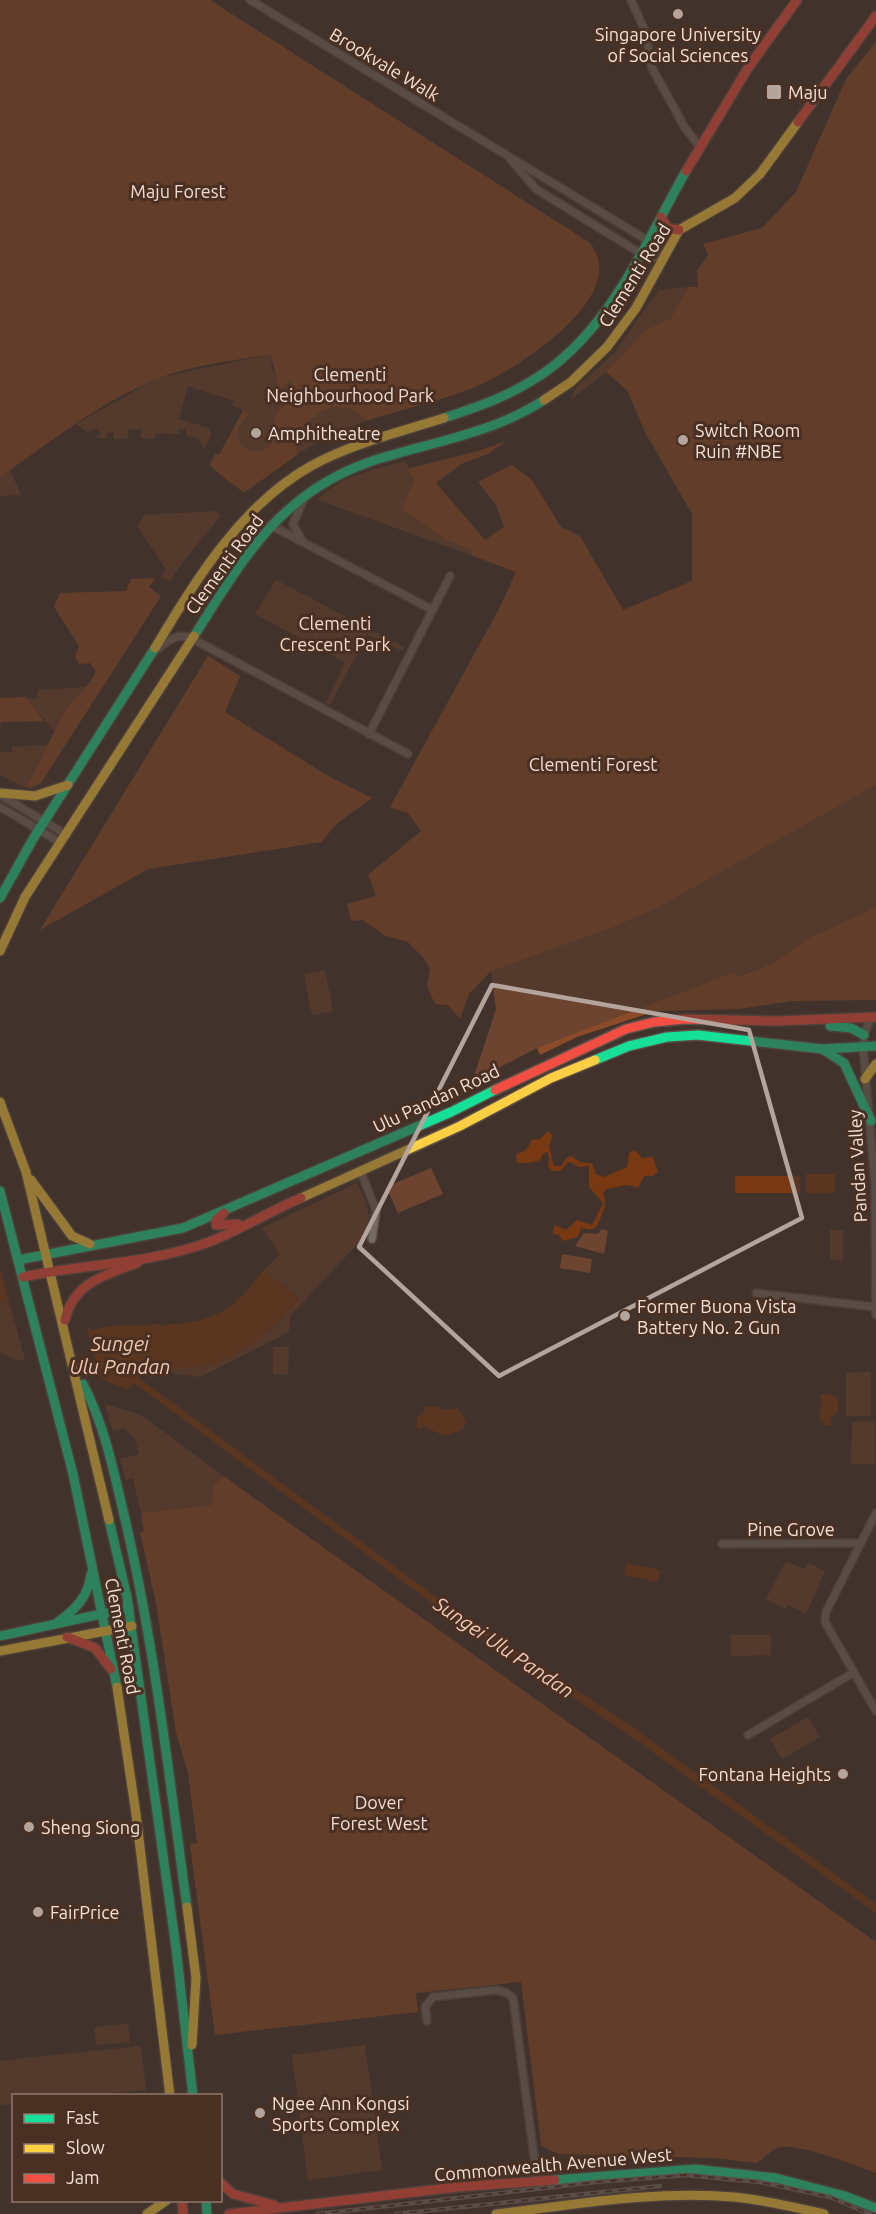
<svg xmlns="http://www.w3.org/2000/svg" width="876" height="2214" viewBox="0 0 876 2214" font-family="Ubuntu,sans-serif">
<rect width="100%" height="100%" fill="#41332c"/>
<g fill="#6c442f">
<polygon points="689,287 670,319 647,329 606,372 570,400 576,388 614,353 659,290"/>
<path d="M579,312C550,341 521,365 484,382C447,400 405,407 366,421C322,436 281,462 245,492C240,491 213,469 210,465L215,454L219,455L243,411L232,405L234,401L188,386L179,419L209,428L211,435L204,449L197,438L187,436L186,429H179V434L156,433L155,438H141V429L128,430V438L114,439L113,432L107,433V438H96L101,433L95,428L89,433L76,424L158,378L270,354L273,373L292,379L558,313Z"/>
<path d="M405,461L449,541L471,550V555L318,500C339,476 376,469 405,461Z"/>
<polygon points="10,470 21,495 0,496 0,477"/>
<polygon points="216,511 220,517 185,559 170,581 161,576 166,569 137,526 144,515"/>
<polygon points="276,580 404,647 402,651 367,634 330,705 326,703 345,662 255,614"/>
<polygon points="89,687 71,704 55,732 27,699 38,698 38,690"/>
<path d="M49,745C40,759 35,773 25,787L0,775V752H12V747Z"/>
<polygon points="876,785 876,907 807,939 774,963 537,1048 472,1082 496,1009 491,971 614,927 657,908"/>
<polygon points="325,970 333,1011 312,1015 304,974"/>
<polygon points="431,1168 443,1194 398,1213 386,1187"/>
<path d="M357,1183C367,1202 373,1215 365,1236L290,1316L289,1332L200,1377L158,1371L150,1366C165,1366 181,1369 197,1367C237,1362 275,1328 299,1298L264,1270L280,1254L262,1228Z"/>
<polygon points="602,1229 608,1231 604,1254 575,1246 584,1233 598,1234"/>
<rect x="830" y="1230" width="13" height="30"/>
<polygon points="562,1254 592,1259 590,1273 560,1268"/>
<polygon points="0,1299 10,1305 25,1360 15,1360 0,1352"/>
<polygon points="273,1347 289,1347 288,1374 273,1374"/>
<polygon points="871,1372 871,1416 846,1416 846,1373"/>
<polygon points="105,1404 141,1415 225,1477 214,1484 213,1505 141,1513 133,1478 125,1480 120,1459 139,1454 135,1438 124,1428 113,1431"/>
<polygon points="875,1421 875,1464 851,1464 852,1422"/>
<polygon points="786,1561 804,1569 808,1563 825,1571 806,1614 788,1605 786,1609 766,1599"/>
<polygon points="731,1635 771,1635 771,1655 731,1656"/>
<polygon points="808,1717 820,1737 782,1759 770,1739"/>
<polygon points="128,2024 130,2042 96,2045 94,2027"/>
<polygon points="365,2045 382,2170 308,2180 292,2055"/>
<polygon points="141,2046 146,2090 90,2096 14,2096 13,2104 0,2105 0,2061"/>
</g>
<g fill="#8b4b29">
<path d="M0,0H210L590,243C631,295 523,364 484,383C447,400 405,408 366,421C344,392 310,412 295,437L297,455L245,492C240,491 213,469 210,465L215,454L219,455L243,411L249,415C238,422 235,433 241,445C251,454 263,454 272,443C275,434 273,427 275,419C280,403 296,406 292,380L280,389L270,354C233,361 191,365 157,379C100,402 50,442 0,477Z"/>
<polygon points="876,42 876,785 657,908 614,927 491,971 469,994 460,1019 448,1005 435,1004 427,986 430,968 422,956 408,942 386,936 363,920 351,921 347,904 376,896 368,875 421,831 408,813 390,807 499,609 516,572 471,555 471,550 449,541 402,509 415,479 407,469 482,450 506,441 488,454 461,464 436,483 485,540 504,527 496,505 478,482 512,465 532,480 561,527 580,536 623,610 692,581 692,514 646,434 627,390 606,372 647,329 670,319 689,287 698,287 697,271 708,255 703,244 762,228 796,192 846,79"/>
<path d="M155,578L149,587L161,596L41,783L31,788L25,787C41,764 50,737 65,712C75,695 87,691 96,671L90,663L79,664L75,656L79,646L54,607L60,593L126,591L131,579Z"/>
<polygon points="208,656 240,676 225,712 330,777 372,798 335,825 322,842 148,869 40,930"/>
<polygon points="26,697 44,721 1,722 0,728 0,698"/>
<polygon points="876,907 876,1000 792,1001 738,1009 656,1011 577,1037 540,1055 537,1048 733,973 737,977 774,963 807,939"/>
<path d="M225,1477L876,1942V2173C855,2165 801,2144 781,2147C772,2149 764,2158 757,2163L713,2158L558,2154L541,2145L521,1982L416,1993L418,2012L215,2035L190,1844L197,1843L188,1773L176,1732L156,1603L140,1532L144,1531L141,1513L212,1505L214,1484Z"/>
</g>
<g fill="#783812">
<path d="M548,1131L553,1135L549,1146L554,1166H561L566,1158L572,1156L580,1162L592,1163L596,1174L604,1177L627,1167L629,1153L635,1150L642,1158L653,1157L658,1172L653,1176H644L638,1188L627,1185L606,1189L603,1194C607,1204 605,1205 602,1214C597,1226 597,1232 581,1228L578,1237L563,1241L559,1235L553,1234L554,1225L566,1230L577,1220L592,1225L603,1203L589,1187V1166L579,1167L569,1162L560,1171H552L548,1166L549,1158L547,1152L542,1154L541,1159C536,1163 521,1165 516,1161L517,1154L526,1150L532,1140L540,1139Z"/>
<rect x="806" y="1174" width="29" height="19"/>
<rect x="735" y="1176" width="65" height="17"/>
<path d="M0,1261L92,1330C143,1317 187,1337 232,1305C244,1296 254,1281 264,1270L299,1298C275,1328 237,1362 197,1367C182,1369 165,1366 150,1366L139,1378L443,1602L634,1728L876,1904V1913L629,1735L439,1608L134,1383L128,1389L109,1383L0,1299Z"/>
<polygon points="828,1393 838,1399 838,1411 831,1419 831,1425 825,1425 819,1417 822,1405 820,1395"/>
<polygon points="426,1406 437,1407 443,1410 458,1408 466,1422 462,1430 444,1436 426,1427 417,1429 417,1418 424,1412"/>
<polygon points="626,1563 660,1570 658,1582 624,1575"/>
</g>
<polygon fill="#41332c" points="0,1258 85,1321 100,1376 92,1374 11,1310 0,1268"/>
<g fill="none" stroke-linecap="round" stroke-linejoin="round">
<g stroke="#5b4f49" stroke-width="10">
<g id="street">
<polyline points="250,0 647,240 664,257"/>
<polyline points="631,0 645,31 652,68 685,128 700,147"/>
<polyline points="511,160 536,189 640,253 650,258 664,257"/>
<polyline points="270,525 433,610"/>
<polyline points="301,539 293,524 304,498"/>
<path d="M155,651C167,642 175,632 191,638L408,754"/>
<polyline points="369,734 450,576"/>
<polyline points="2,796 67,835"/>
<polyline points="0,807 61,843"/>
<polyline points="871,1017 864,1035 863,1047 875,1184 876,1315"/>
<polyline points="360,1170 376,1210 372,1239"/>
<polyline points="756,1293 875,1307"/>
<polyline points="876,1513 826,1612 825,1622 876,1711"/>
<polyline points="722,1544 861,1543"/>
<polyline points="748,1735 853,1673"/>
<polyline points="427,2021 425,2007 433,1997 497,1990 507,1993 513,1998 537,2179"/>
</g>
</g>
<g stroke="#5b4f49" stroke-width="12">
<g id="fast">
<path d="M444,418C475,408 506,397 533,380C609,334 644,245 686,171"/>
<path d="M194,636C244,558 279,493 372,461C431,442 492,434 544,400"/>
<polyline points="0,898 33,839 155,648"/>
<polyline points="830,1026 851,1028 864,1035"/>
<polyline points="822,1049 844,1063 871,1121"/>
<polyline points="595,1060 629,1046 667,1037 698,1035 822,1049 876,1046"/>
<polyline points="0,1191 73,1474 117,1687"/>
<polyline points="18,1260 183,1228 451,1112 495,1090"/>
<path d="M83,1384C105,1426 114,1473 125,1519C155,1647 169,1777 187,1907"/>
<polyline points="109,1520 127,1597 176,1948 193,2096"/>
<path d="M58,1622C76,1609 88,1597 91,1574"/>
<polyline points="0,1636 129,1608"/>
<polyline points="555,2180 695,2169 776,2178 845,2196 876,2208"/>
<polyline points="206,2200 207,2214"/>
</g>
</g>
<g stroke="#5b4f49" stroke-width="12">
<g id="slow">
<polyline points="544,400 571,382 607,347 636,308 679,230 735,198 760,174 798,122"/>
<path d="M155,648C196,580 240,506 311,466C353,443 400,432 444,418"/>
<polyline points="0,793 35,796 68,785"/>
<polyline points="0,951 25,897 194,636"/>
<polyline points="865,1079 876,1064"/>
<polyline points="0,1102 26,1172 109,1520"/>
<polyline points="31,1180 72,1236 90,1244"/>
<polyline points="301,1198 460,1126 551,1078 595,1060"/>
<polyline points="0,1651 132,1626"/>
<polyline points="117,1687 136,1814 170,2096"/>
<polyline points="187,1907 196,1978 192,2045"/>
<polyline points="147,2214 167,2200"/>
<path d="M496,2214C574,2205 655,2190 734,2197C765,2200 794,2207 824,2214"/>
</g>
</g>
<g stroke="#5b4f49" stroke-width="12">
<g id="jam">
<polyline points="798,122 876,16"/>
<polyline points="686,171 748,68 797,0"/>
<polyline points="661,217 667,228 679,230"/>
<polyline points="495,1090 626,1029 654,1022 684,1019 777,1021 876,1017"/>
<polyline points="224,1213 216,1220 216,1225 238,1224"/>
<path d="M23,1277C84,1264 150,1264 209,1242C240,1230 270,1211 301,1198"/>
<path d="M65,1320C73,1283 105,1275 137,1263"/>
<polyline points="67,1637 95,1648 111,1669"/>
<polyline points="220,2182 233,2194 274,2205"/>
<polyline points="182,2200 183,2214"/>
<polyline points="229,2214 458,2187 555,2180"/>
</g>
</g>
<use href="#street" stroke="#776a65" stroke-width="7"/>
<use href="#fast" stroke="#16e098" stroke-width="9"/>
<use href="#slow" stroke="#ffcf43" stroke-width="9"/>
<use href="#jam" stroke="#f24e42" stroke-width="9"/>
<g stroke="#786c67" stroke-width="4.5">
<g id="rail">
<polyline points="318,2214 596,2182 686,2175 760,2182 830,2197 870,2214"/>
<polyline points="396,2214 660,2186"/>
</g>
</g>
<use href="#rail" stroke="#4a3023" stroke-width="2" stroke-dasharray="7" stroke-linecap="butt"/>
</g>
<path d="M0 0H876V2214H0ZM492,985L749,1030L802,1218L499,1376L359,1247Z" fill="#41332c" fill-opacity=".55" fill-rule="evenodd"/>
<path fill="none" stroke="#b5a49c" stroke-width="4.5" stroke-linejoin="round" d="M492,985L749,1030L802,1218L499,1376L359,1247Z"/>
<g fill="#b5a49c" stroke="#4a3023" stroke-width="2">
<circle cx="678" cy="14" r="6"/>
<rect x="766" y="84" width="16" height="16" rx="3"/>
<circle cx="256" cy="433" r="6"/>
<circle cx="683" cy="440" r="6"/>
<circle cx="625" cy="1316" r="6"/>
<circle cx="843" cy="1774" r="6"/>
<circle cx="29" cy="1827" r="6"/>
<circle cx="38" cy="1912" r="6"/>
<circle cx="260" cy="2113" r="6"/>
</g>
<g text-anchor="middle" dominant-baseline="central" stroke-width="6" stroke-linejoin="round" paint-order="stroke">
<g font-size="18" fill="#f3e1d9" stroke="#4a3023" text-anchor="start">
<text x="678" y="34" text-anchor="middle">Singapore University<tspan x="678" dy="21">of Social Sciences</tspan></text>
<text x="788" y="92">Maju</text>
<text x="695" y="430">Switch Room<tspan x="695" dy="21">Ruin #NBE</tspan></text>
<text x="268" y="433">Amphitheatre</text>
<text x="637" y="1306">Former Buona Vista<tspan x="637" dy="21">Battery No. 2 Gun</tspan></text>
<text x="831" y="1774" text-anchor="end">Fontana Heights</text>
<text x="41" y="1827">Sheng Siong</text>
<text x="50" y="1912">FairPrice</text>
<text x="272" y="2103">Ngee Ann Kongsi<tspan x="272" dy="21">Sports Complex</tspan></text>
</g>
<g font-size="18" fill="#f3e1d9" stroke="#4a3023">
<text transform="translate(385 64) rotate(31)">Brookvale Walk</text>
<text transform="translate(634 275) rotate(-58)">Clementi Road</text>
<text transform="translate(224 564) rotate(-54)">Clementi Road</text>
<text transform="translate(436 1098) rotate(-25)">Ulu Pandan Road</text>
<text transform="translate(857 1166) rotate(-93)">Pandan Valley</text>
<text x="791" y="1529">Pine Grove</text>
<text transform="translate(123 1636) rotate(79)">Clementi Road</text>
<text transform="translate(553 2164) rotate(-5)">Commonwealth Avenue West</text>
</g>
<g font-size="18" fill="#f1dbd1" stroke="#4a3023">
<text x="178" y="191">Maju Forest</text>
<text x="350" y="374">Clementi<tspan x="350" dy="21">Neighbourhood Park</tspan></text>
<text x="335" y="623">Clementi<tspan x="335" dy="21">Crescent Park</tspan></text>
<text x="593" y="764">Clementi Forest</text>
<text x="379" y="1802">Dover<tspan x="379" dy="21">Forest West</tspan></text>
</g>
<g font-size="20" font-style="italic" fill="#f1c8b3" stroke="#4a3023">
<text x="120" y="1343">Sungei<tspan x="120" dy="23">Ulu Pandan</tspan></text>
<text transform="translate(504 1647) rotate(34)">Sungei Ulu Pandan</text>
</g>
</g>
<rect x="12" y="2094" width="210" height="108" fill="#4a3023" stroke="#8e776c" stroke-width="1.5"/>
<rect x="24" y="2114" width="30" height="9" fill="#16e098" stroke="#8e776c" stroke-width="1.5"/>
<text x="66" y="2124" font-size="18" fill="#f3e1d9">Fast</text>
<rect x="24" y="2144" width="30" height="9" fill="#ffcf43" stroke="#8e776c" stroke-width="1.5"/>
<text x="66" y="2154" font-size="18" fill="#f3e1d9">Slow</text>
<rect x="24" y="2174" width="30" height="9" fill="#f24e42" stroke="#8e776c" stroke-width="1.5"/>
<text x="66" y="2184" font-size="18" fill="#f3e1d9">Jam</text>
</svg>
